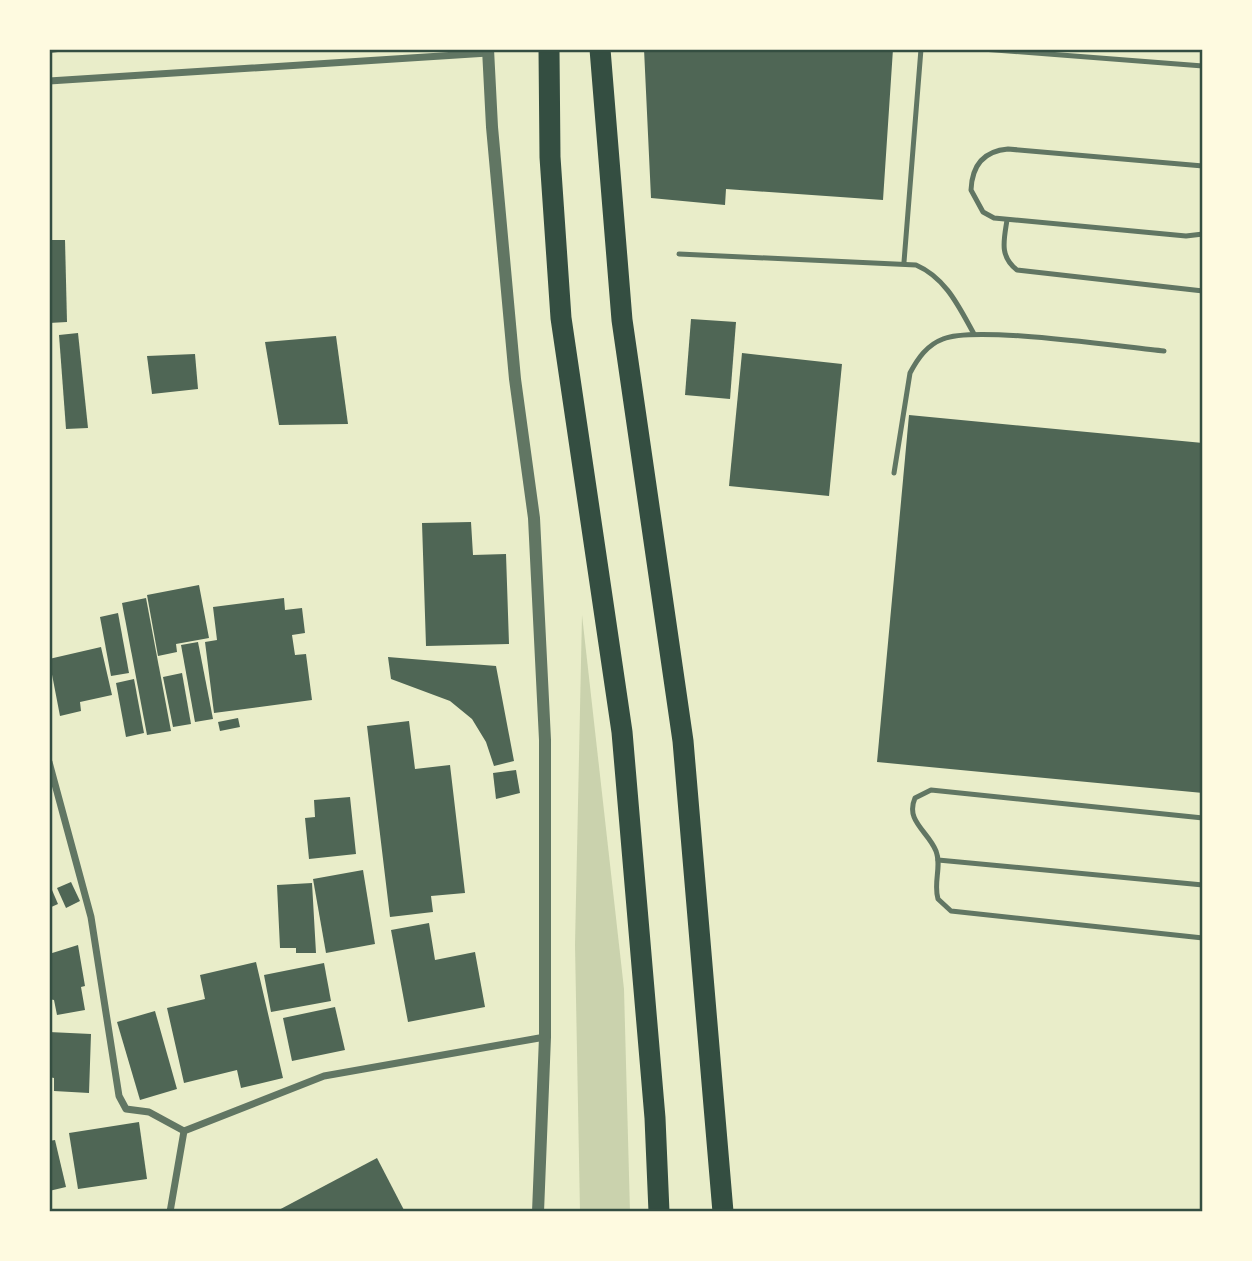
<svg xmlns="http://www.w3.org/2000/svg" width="1252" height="1261" viewBox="0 0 1252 1261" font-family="'DM Sans',sans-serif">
<rect width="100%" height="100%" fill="#e9edc9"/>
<polygon fill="#cad2ad" points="582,615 624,989 630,1212 580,1212 575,945"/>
<g fill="#4f6655">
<polygon points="49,49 67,49 67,51 49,53"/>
<polygon points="644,49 893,49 883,200 726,189 725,205 651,198"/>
<polygon points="49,240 65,240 67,322 49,323"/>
<polygon points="691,319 736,322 730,399 685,395"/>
<polygon points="78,333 88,428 66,429 59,335"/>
<polygon points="336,336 348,424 279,425 265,342"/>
<polygon points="742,353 842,364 829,496 729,486"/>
<polygon points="195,354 198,389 152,394 147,356"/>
<polygon points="909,415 1203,443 1203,793 877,762"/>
<polygon points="471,522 473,555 506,554 509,644 426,646 422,523"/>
<polygon points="199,585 209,638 176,644 177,652 158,656 147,595"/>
<polygon points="146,598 171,731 147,735 122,603"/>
<polygon points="284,598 285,610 302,608 305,633 292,635 295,655 306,654 312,700 214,713 205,642 217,640 213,607"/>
<polygon points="118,613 129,673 111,676 100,617"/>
<polygon points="198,642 213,719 195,722 181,645"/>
<polygon points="101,647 112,695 80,702 81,711 60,716 49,659"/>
<polygon points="388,657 496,666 514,761 494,766 486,742 472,719 450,701 391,679"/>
<polygon points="182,673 191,724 173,727 163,677"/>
<polygon points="134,679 144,733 126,737 116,683"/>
<polygon points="238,718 240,727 220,731 218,722"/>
<polygon points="409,721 415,769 450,765 465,893 431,896 433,912 390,917 367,726"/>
<polygon points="516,770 520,793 496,799 493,773"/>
<polygon points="350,797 356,854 309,859 305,818 315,817 314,800"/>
<polygon points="363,870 375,944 326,953 313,879"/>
<polygon points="71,882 80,901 66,908 57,888"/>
<polygon points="49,883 58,904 49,908"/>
<polygon points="312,883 316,953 296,953 296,948 280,948 277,885"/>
<polygon points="429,923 435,960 475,952 485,1007 408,1022 391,930"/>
<polygon points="78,945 85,986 81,987 85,1010 57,1015 54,1000 49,999 49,954"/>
<polygon points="256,962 283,1078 241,1088 237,1070 184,1083 167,1008 205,999 200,975"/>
<polygon points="324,963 331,1001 271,1012 264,975"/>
<polygon points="335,1007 345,1050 292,1061 283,1018"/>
<polygon points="155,1011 177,1089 140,1100 117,1022"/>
<polygon points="49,1032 91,1034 89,1093 54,1091 54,1078 49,1077"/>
<polygon points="139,1122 147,1179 78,1189 69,1133"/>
<polygon points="55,1140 66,1187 49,1191 49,1141"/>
<polygon points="377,1158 405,1212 275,1212"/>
</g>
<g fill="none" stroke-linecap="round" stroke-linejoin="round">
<g stroke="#617663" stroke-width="5">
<polyline points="982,49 1203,66"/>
<path d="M1203,166L1008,149C984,151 972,165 971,190L983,212L994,218L1186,236L1203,234"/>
<path d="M1007,220C1004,240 999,256 1017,270L1203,291"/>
<path d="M679,254L916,265C946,278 959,307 974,334"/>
<polyline points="904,262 921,49"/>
<path d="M894,473L910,373C918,358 927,345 943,339C975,325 1121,347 1164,351"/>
<path d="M1203,818L931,790L915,798C905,821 928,831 936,851C942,866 933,883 938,899L951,911L1203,938"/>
<polyline points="938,860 1203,885"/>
</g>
<g stroke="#617663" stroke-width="7">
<polyline points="49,81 488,53"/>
<polyline points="49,762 91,917 119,1096 126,1109 149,1112 184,1131"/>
<polyline points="170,1212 184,1131 324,1076 545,1037"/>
</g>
<polyline stroke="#617663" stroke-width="12" points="488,49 492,127 515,379 534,518 545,740 545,1037 538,1212"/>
<g stroke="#344e41" stroke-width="21">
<polyline points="549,49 550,157 561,318 622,732 655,1118 659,1212"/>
<polyline points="600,49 622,320 683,741 723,1212"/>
</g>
</g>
<rect width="1252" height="1261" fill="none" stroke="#fefae0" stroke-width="102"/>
<rect x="51" y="51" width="1150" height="1159" fill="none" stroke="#344e41" stroke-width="2.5"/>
</svg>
